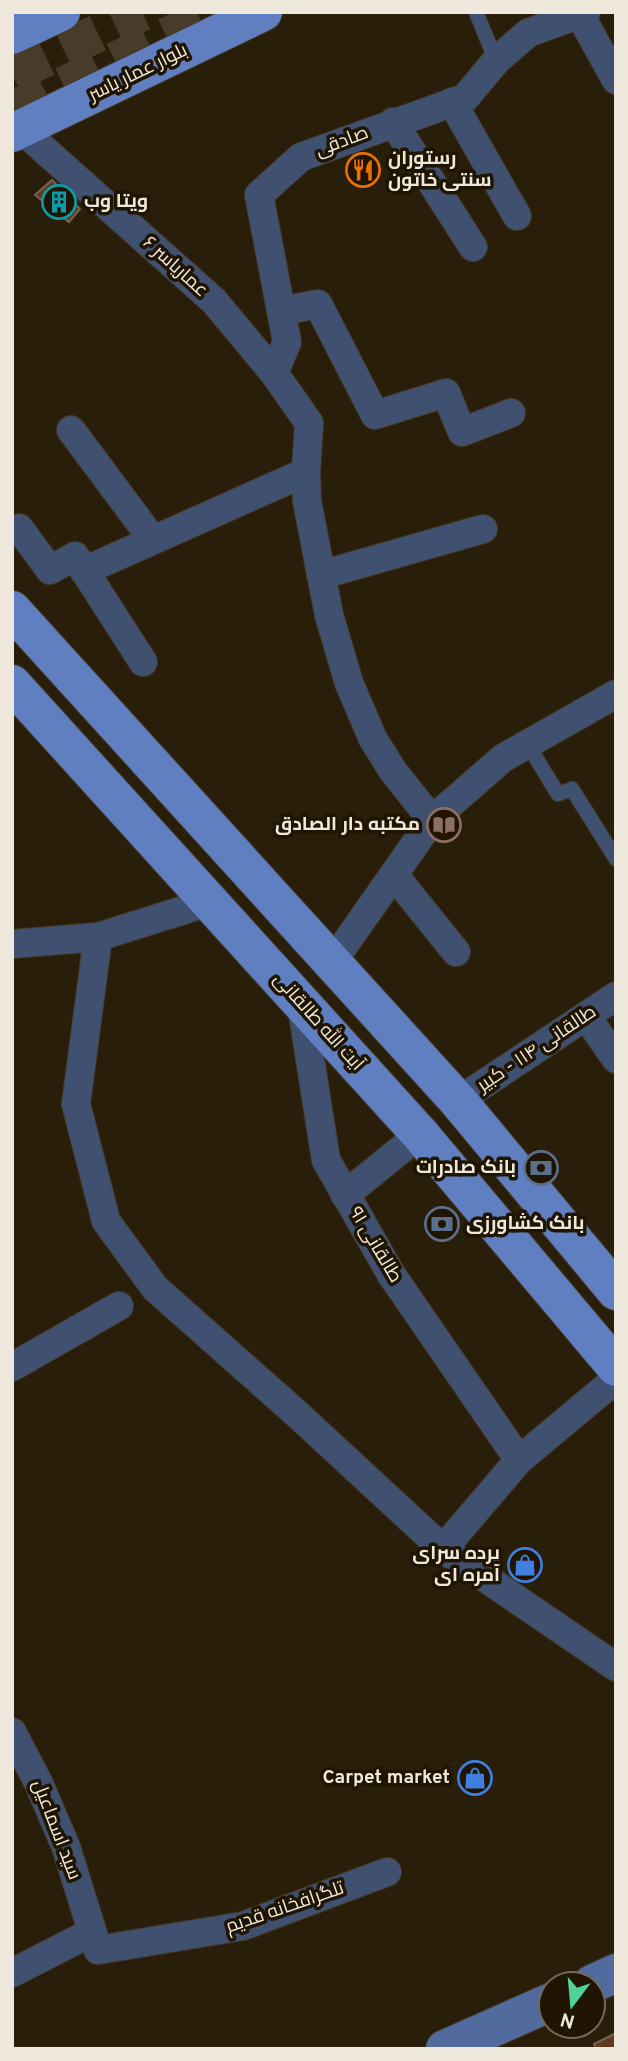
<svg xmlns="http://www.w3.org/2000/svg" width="628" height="2061" viewBox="0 0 628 2061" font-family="Overpass,Cairo,sans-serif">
<rect width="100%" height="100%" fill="#291e0a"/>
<g fill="#5f3a1e" stroke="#776152" stroke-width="2">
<polygon points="52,180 80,209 69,222 35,195"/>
<polygon points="616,2033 616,2049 596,2049 594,2044"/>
</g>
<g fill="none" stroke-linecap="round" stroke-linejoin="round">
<g stroke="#473c2a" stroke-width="38" stroke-dasharray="38 19" stroke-linecap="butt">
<polyline points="12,74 142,12"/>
<polyline points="12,110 218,12"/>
</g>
<g stroke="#453a27" stroke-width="16">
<g id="lane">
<polyline points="476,12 496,61"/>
<polyline points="528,745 558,794 572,789 616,859"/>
</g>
</g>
<g stroke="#453a27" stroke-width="30">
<g id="street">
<polyline points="580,15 616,80"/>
<polyline points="452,102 517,216"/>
<polyline points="393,122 473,247"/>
<polyline points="21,129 214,301 274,373 309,423 306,472 307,501 329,615 349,683 373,739 393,771 432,820"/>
<polyline points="281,311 318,304 375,415 446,393 462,432 511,413"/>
<polyline points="274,373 287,342 259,195 301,157 465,98 496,61 528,33 586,12"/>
<polyline points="71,430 153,540"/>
<polyline points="19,528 50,570 75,556 143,662"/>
<polyline points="84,571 306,472"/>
<polyline points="321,575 483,529"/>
<polyline points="394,875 456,952"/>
<polyline points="98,937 76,1104 106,1221 155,1288 297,1414 443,1549 616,1667"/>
<polyline points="12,944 98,937 209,902"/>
<polyline points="333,961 432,820 503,758 616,694"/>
<polyline points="301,1002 326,1160 391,1274 519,1460"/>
<polyline points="586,1016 616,1059"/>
<polyline points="458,1101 616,996"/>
<polyline points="345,1195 420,1134"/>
<polyline points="12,1367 119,1306"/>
<polyline points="443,1549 519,1460 616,1379"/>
<polyline points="12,1732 39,1784 66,1847 98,1950 243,1926 387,1872"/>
<polyline points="12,1973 92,1932"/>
</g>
</g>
<g stroke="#453a27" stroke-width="40">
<g id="secondary">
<polyline points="592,1984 616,1973"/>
<polyline points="445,2049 551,2002"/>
</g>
</g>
<g stroke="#453a27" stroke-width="40">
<g id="primary">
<polyline points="12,35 61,12"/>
<polyline points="12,133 263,12"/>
<polyline points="12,610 458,1101 616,1291"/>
<polyline points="12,684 420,1134 616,1367"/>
</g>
</g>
<use href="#lane" stroke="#405070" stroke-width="14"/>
<use href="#street" stroke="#405070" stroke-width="28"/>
<use href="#secondary" stroke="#516b9e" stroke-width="38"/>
<use href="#primary" stroke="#5f7fc1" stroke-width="38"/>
</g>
<defs>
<g id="restaurant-ring" transform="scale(1.75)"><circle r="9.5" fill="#201503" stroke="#e8710a" stroke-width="1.5"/><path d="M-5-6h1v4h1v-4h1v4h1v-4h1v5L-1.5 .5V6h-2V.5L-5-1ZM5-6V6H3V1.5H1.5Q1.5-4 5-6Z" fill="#e8710a"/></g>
<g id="building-ring" transform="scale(1.75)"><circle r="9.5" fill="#201503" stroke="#0f9aa8" stroke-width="1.5"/><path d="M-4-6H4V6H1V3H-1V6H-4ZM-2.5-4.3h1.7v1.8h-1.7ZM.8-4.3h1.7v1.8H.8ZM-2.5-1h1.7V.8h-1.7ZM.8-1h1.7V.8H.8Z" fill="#0f9aa8"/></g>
<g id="library-ring" transform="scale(1.75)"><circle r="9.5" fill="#201503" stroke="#8d6e63" stroke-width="1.5"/><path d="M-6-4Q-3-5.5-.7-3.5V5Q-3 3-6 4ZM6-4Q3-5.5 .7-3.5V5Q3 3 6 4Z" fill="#8d6e63"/></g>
<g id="bank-ring" transform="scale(1.75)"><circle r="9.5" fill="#201503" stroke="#5c6f8a" stroke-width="1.5"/><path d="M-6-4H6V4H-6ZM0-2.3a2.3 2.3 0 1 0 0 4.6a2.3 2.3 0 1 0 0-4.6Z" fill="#5c6f8a"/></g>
<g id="shop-ring" transform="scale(1.75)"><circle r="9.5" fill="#201503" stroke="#3f7fe0" stroke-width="1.5"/><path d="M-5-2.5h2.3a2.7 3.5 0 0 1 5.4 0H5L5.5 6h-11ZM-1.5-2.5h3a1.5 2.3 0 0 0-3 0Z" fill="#3f7fe0"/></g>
</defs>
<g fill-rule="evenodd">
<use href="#restaurant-ring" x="363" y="170"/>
<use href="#building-ring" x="59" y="202"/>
<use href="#library-ring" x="444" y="825"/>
<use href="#bank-ring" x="541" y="1168"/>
<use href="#bank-ring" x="442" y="1224"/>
<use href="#shop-ring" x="525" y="1565"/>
<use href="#shop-ring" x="475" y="1778"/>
</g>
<g text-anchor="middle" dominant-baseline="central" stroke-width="7" stroke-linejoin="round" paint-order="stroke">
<g font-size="19" fill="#efe8dc" stroke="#201503">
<text transform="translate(138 73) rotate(-26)">بلوار عمار یاسر</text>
<text transform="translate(342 142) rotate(-21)">صادقی</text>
<text transform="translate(175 267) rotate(42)">عماریاسر ۶</text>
<text transform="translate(318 1022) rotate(48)">آیت الله طالقانی</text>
<text transform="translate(537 1049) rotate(-34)">طالقانی ۱۱۴ - کبیر</text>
<text transform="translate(375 1245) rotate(59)">طالقانی ۹۱</text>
<text transform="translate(56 1830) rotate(69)">سید اسماعیل</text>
<text transform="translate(285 1908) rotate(-19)">تلگرافخانه قدیم</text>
</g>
<g font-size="19" font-weight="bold" fill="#efe8dc" stroke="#201503" text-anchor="end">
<text x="388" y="159" text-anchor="start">رستوران<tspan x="388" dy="22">سنتی خاتون</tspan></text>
<text x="84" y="202" text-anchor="start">ویتا وب</text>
<text x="420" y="825">مکتبه دار الصادق</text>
<text x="516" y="1168">بانک صادرات</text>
<text x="466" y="1224" text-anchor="start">بانک کشاورزی</text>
<text x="500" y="1554">پرده سرای<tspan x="500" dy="22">آمره ای</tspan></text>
<text x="450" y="1778">Carpet market</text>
</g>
</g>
<rect width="628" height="2061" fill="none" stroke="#efe8dc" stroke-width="28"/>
<g transform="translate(572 2005) rotate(196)"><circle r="33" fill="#201503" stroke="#73695a" stroke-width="2"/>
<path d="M0-5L12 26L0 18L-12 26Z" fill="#50d398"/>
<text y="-10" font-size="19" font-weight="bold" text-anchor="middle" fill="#efe8dc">N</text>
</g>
</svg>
